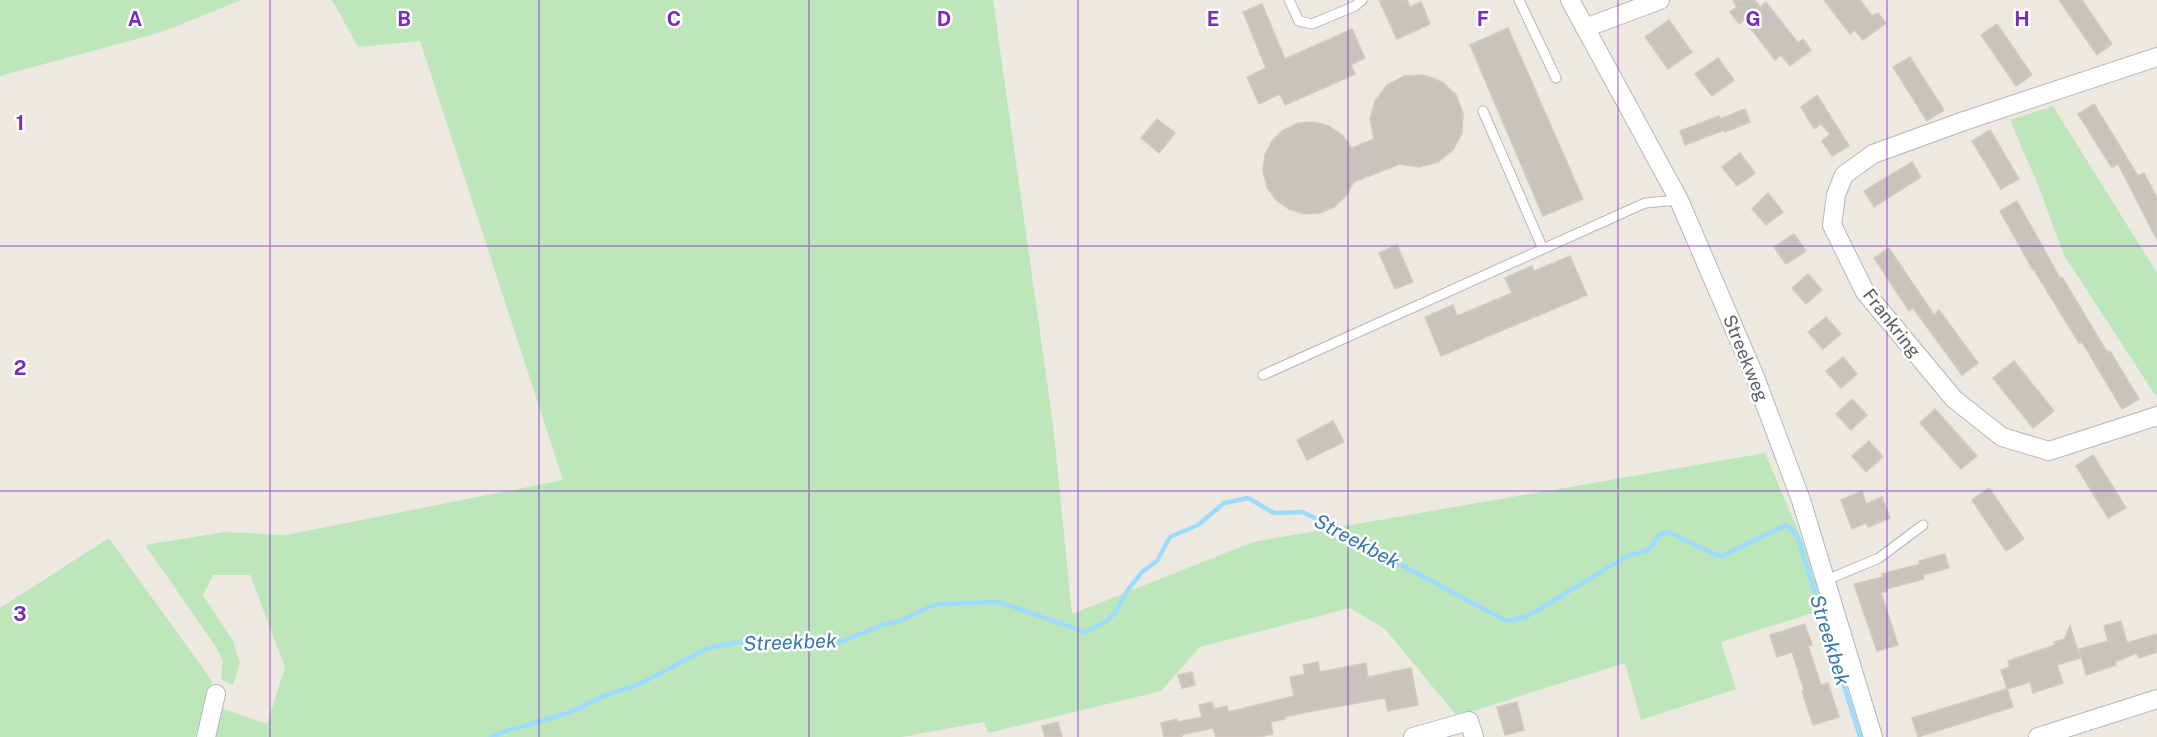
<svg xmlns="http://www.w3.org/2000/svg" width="2157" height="737" viewBox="0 0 2157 737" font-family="'Public Sans',sans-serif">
<rect width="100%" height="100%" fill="#ede9e0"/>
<g fill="#bee6bb">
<polygon points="0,0 241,0 162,32 0,76"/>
<polygon points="332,0 993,0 1053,424 1072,614 1253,542 1765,453 1803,542 1825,609 1721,642 1736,689 1641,720 1625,663 1457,716 1385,629 1350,608 1200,647 1161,691 988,733 984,722 902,737 214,737 221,708 267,724 285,667 250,575 213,575 203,595 233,641 240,663 233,685 221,679 223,661 216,647 145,545 225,532 286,535 563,480 420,41 358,47"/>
<polygon points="2053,106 2157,273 2157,394 2155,395 2064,255 2038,185 2010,120"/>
<polygon points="109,538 212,681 195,737 0,737 0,608"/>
</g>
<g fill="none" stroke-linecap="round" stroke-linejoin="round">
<path stroke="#9edcff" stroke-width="4.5" d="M491,737L503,732L571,712L604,696L642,683L708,648L751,640L837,643L885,624L900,621L936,604L999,602L1085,632L1105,622L1115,613L1127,591L1142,572L1157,561L1170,537L1198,525L1224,503L1248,498L1274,513L1303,512L1506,621L1526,617L1629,555C1635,553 1644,553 1649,549C1657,542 1656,532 1668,532L1714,554L1722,556L1786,525L1797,535L1860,737"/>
</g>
<g fill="#c8c3bd" stroke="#d2cabe" stroke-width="1.5">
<polygon points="1379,0 1407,0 1410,7 1421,2 1430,24 1397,39"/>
<polygon points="1733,0 1755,0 1760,7 1766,2 1798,43 1803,39 1811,50 1790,66 1781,55 1775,60 1744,20 1739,24 1730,12 1737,7"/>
<polygon points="1824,0 1860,0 1872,16 1878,13 1886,23 1863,40 1855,30 1850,34"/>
<polygon points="2059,0 2082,0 2112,44 2097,55"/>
<polygon points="1262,4 1285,59 1352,29 1365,58 1351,65 1355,74 1285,105 1280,94 1259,104 1247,77 1266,68 1243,12"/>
<polygon points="1669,20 1692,52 1668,69 1645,37"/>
<polygon points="1997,24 2032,75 2016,86 1981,35"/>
<polygon points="1508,28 1583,199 1543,216 1470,45"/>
<polygon points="1910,57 1944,110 1927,121 1893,67"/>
<polygon points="1718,58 1734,80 1712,96 1695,74"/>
<polygon points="1424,75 1442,82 1456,95 1463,113 1462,133 1453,150 1438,162 1419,167 1400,164 1354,182 1346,196 1334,207 1320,213 1304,214 1289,209 1276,200 1267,187 1263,171 1265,155 1272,141 1283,130 1298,123 1314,122 1329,126 1342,135 1352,148 1374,139 1370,119 1375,101 1387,85 1404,76"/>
<polygon points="1817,95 1849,146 1832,156 1822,141 1830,134 1821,124 1814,129 1801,107"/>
<polygon points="2094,104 2138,176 2144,173 2157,198 2157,240 2118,164 2112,168 2078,114"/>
<polygon points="1745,109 1750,122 1725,132 1724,130 1685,145 1680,131 1719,116 1720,119"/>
<polygon points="1157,119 1175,133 1159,153 1141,138"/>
<polygon points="1990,130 2019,179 2001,189 1972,141"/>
<polygon points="1740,153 1755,173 1737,186 1722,167"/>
<polygon points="1912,162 1921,177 1874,207 1864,191"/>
<polygon points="1768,193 1783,212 1766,225 1752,209"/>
<polygon points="2017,201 2060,278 2062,277 2107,352 2110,351 2139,399 2122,409 2082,342 2079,343 2034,270 2033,270 2000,211"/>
<polygon points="1794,234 1806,251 1786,264 1774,247"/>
<polygon points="1397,245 1413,282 1395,289 1379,253"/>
<polygon points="1889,248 1934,315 1939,310 1978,363 1962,375 1913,308 1909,311 1874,258"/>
<polygon points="1570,256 1587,295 1441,356 1425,317 1453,305 1457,316 1512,293 1505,278 1532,266 1534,271"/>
<polygon points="1808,274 1822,290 1806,304 1792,288"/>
<polygon points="1826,317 1841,334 1823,349 1808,332"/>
<polygon points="1843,357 1857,374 1841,388 1826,371"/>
<polygon points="2014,361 2054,411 2033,428 1993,378"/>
<polygon points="1852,399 1867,415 1851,430 1836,414"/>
<polygon points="1935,409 1977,456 1961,469 1920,423"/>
<polygon points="1333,421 1344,442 1307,460 1297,440"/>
<polygon points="1869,441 1883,457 1866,472 1852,456"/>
<polygon points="2093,455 2126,508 2108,518 2076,466"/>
<polygon points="1989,488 2024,539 2006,551 1972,500"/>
<polygon points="1862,491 1866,504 1882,497 1890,518 1868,527 1866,523 1852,529 1841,500"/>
<polygon points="1945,554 1949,568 1923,575 1924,579 1886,589 1887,591 1881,593 1898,645 1877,651 1854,584 1883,577 1882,574 1920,564 1919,561"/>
<polygon points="2121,621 2127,643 2157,634 2157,652 2139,658 2137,653 2115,662 2116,665 2086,675 2079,649 2108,641 2104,626"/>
<polygon points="1805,624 1812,645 1808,646 1821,685 1828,683 1839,717 1813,725 1802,691 1804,690 1792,652 1777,657 1770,635"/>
<polygon points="2070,626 2080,658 2057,665 2063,683 2033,693 2030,682 2007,689 2001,670 2010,667 2008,661 2055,645 2054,642 2064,639"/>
<polygon points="1318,662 1320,672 1366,663 1368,677 1411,668 1418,705 1388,711 1385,698 1313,711 1284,717 1285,719 1271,722 1273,734 1259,737 1216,737 1213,728 1181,735 1182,737 1164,737 1161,723 1177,719 1178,722 1202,717 1199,705 1212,702 1214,709 1227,706 1228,712 1294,696 1290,677 1305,674 1303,665"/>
<polygon points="1192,672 1195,685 1182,688 1178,675"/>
<polygon points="2007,689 2013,707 1918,737 1912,718"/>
<polygon points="1517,702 1524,730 1505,735 1497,707"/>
<polygon points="1058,722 1062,737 1045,737 1042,726"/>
</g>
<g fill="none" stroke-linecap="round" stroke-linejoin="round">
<g stroke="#b3b7bc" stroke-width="11">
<g id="service">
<polyline points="1289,0 1299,21 1312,24 1355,6 1362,0"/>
<polyline points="1519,0 1556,78"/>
<polyline points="1483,111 1543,249"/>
<polyline points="1263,375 1645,203 1679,200"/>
<polyline points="1824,581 1879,558 1923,525"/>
</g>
</g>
<g stroke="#b3b7bc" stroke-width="20">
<g id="minor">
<polyline points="1570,0 1679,200 1755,377 1801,500 1873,737"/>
<polyline points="1585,28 1660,0"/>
<polyline points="2157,57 1964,121 1873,154 1844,175 1836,195 1832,225 1865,292 1954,399 2002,437 2049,451 2157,416"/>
<polyline points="206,737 216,694"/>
<polyline points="1413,737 1469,721 1474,737"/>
<polyline points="2038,737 2157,699"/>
</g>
</g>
<use href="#service" stroke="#fff" stroke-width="9"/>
<use href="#minor" stroke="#fff" stroke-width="18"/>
</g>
<path fill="none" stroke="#7b2cbf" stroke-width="1.5" stroke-opacity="0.55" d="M270,0V737M539,0V737M809,0V737M1078,0V737M1348,0V737M1618,0V737M1887,0V737M0,246H2157M0,491H2157"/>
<g text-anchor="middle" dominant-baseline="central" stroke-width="5" stroke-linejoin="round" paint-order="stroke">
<g font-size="18" fill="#595e62" stroke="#fff">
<text transform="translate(1892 323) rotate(52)">Frankring</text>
<text transform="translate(1746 358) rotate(68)">Streekweg</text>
</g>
<g font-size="20" font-style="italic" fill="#3678ab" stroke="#fff">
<text transform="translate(1357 541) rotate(28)">Streekbek</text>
<text transform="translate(1830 640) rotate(73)">Streekbek</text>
<text transform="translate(790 642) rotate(-2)">Streekbek</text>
</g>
</g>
<g font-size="20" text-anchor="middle" font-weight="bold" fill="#7b2cbf" stroke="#fff" stroke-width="5" stroke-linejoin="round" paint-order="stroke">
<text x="135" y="26">A</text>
<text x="404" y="26">B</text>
<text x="674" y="26">C</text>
<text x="944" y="26">D</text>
<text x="1213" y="26">E</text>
<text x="1483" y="26">F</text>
<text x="1753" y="26">G</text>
<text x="2022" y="26">H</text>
<text x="20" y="130">1</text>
<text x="20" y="375">2</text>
<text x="20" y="621">3</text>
</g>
</svg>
